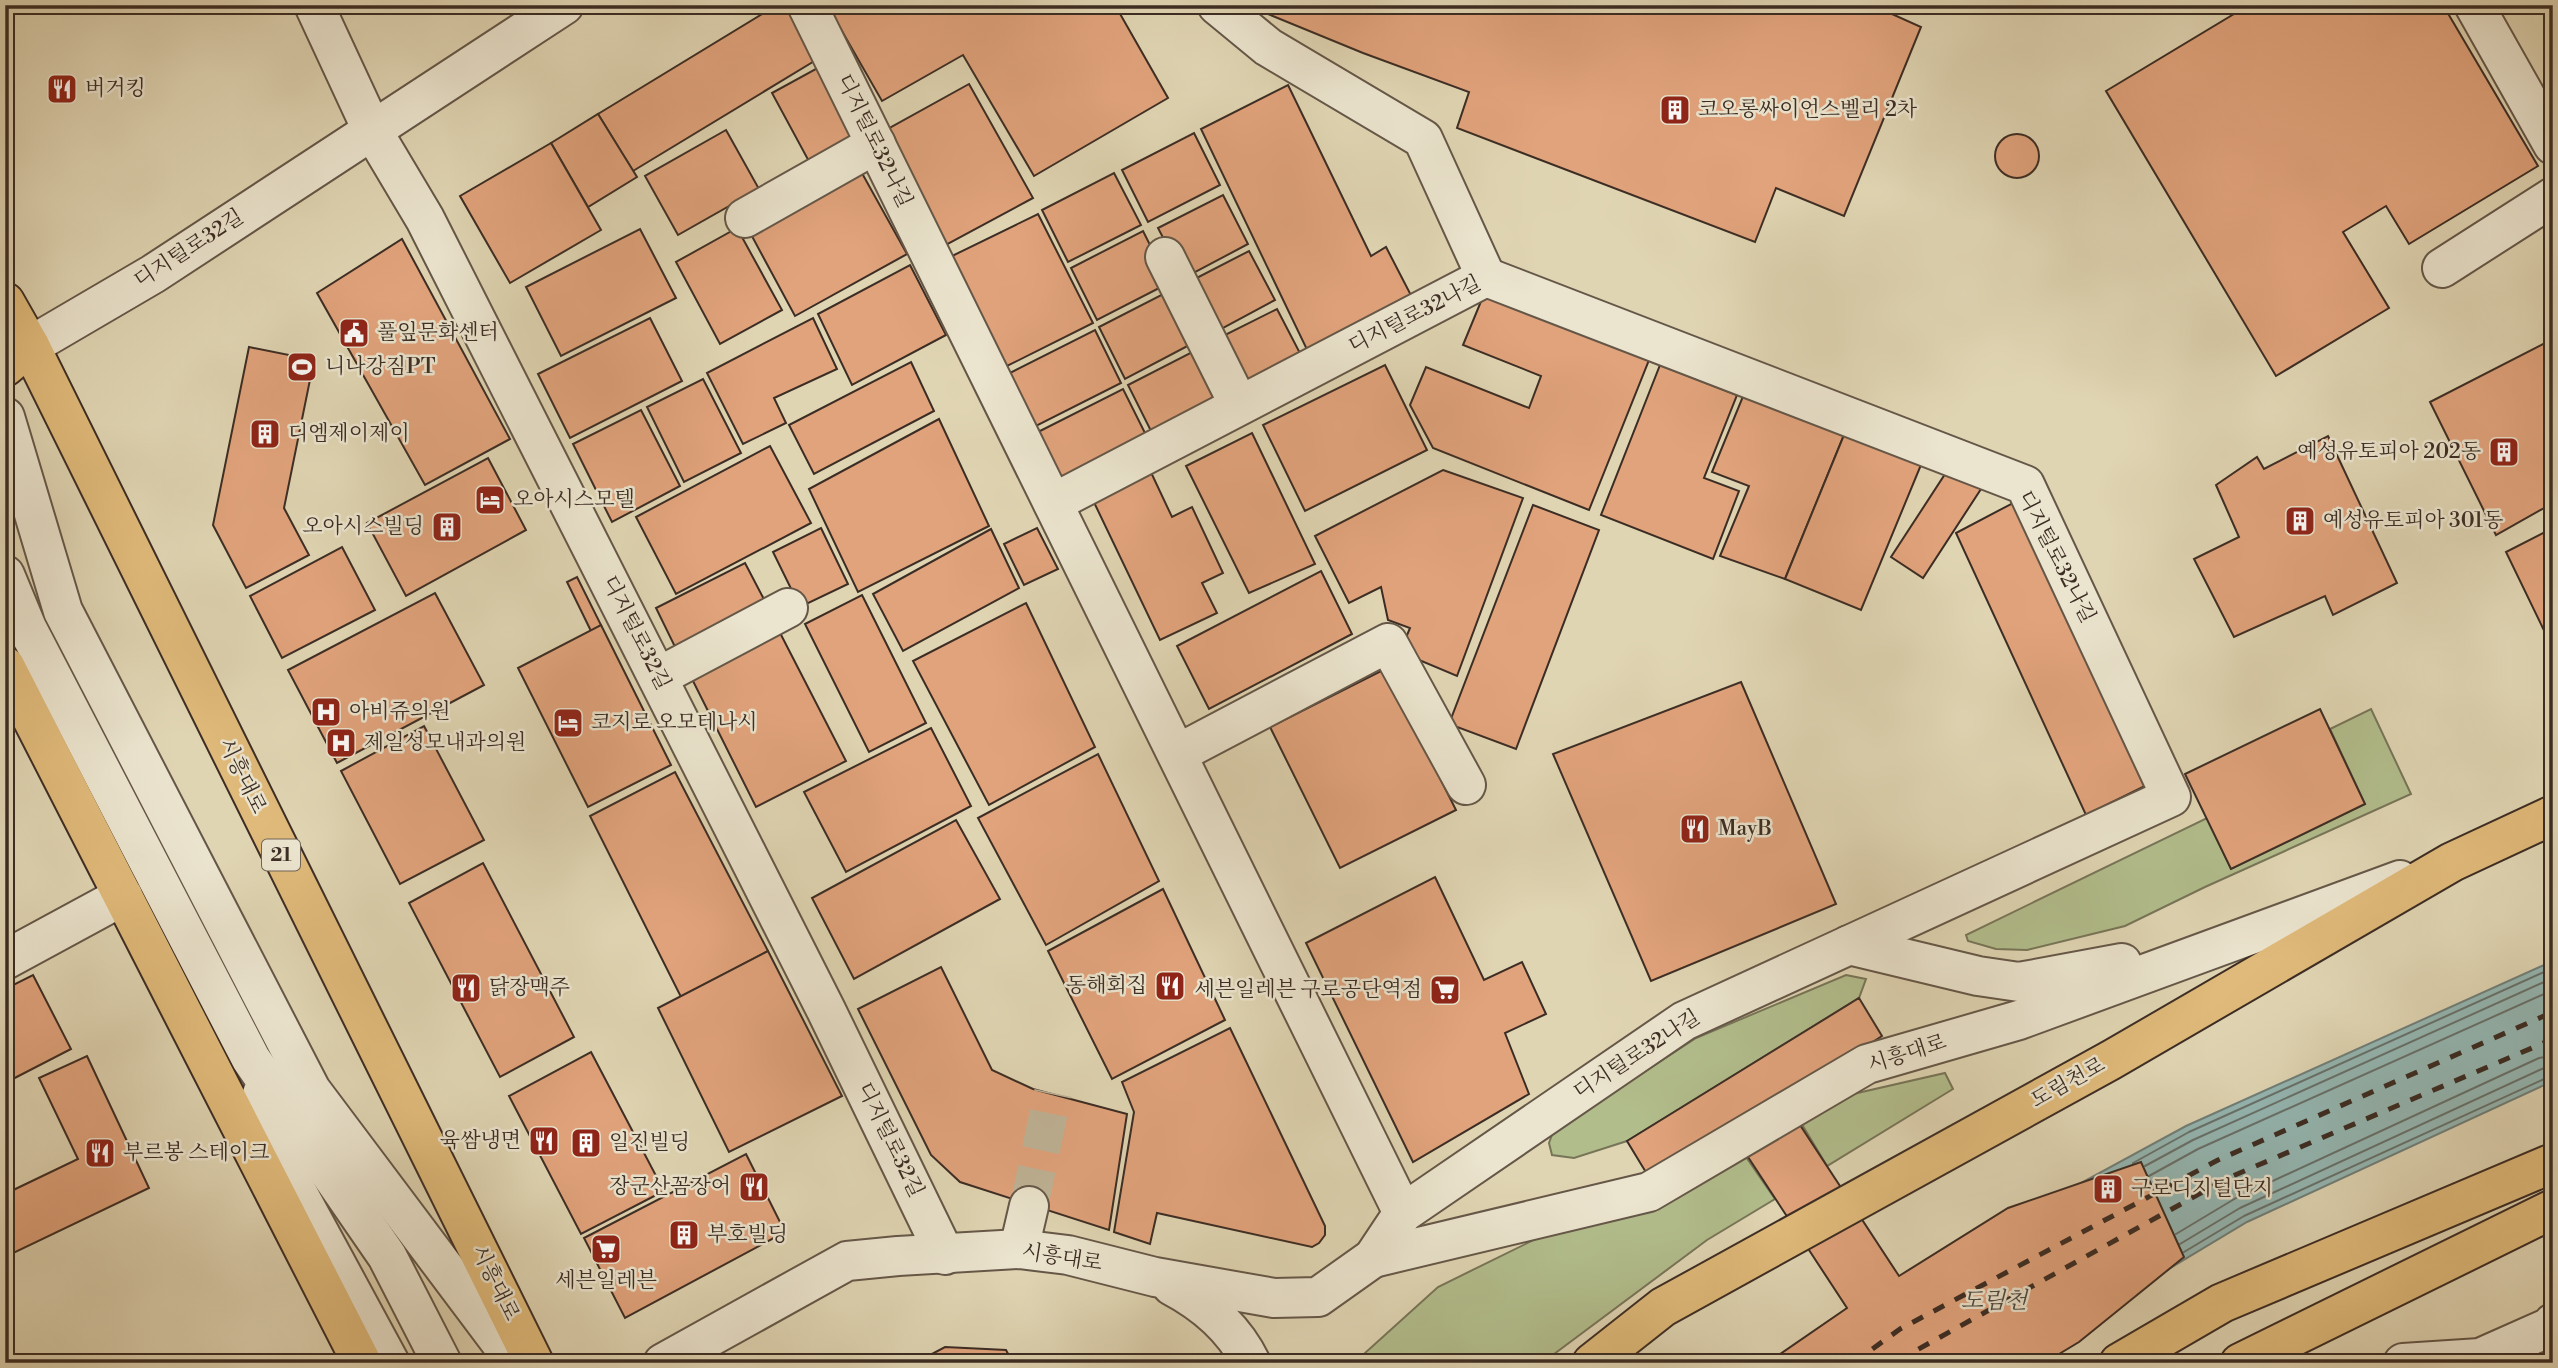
<svg xmlns="http://www.w3.org/2000/svg" width="2558" height="1368" viewBox="0 0 2558 1368" font-family="'Libre Bodoni','Noto Serif KR',serif">
<rect width="100%" height="100%" fill="#e0d5b3"/>
<filter id="stains"><feTurbulence type="fractalNoise" baseFrequency=".00286" numOctaves="4"/><feColorMatrix values="0 0 0 0 .2 0 0 0 0 .09 0 0 0 0 .02 0 0 0 .5 -.17"/></filter>
<radialGradient id="worn" r=".72"><stop offset=".6" stop-color="#630" stop-opacity="0"/><stop offset="1" stop-color="#630" stop-opacity=".3"/></radialGradient>
<g fill="#b2bd8c" stroke="#777558" stroke-width="2">
<polygon points="2371,709 2411,794 2205,887 2125,926 2027,950 1996,949 1968,941 1966,935 2207,818 2231,869 2365,804 2330,729"/>
<polygon points="1846,975 1866,979 1859,998 1627,1141 1574,1158 1552,1155 1549,1143 1553,1132 1696,1038"/>
<polygon points="1945,1073 1953,1089 1827,1166 1792,1108"/>
<polygon points="1735,1141 1775,1199 1707,1240 1542,1363 1354,1363 1438,1287"/>
</g>
<polygon fill="#95b8b4" stroke="#71807a" stroke-width="2" points="2553,961 2553,1081 2247,1222 2012,1363 1877,1294 2186,1126"/>
<g fill="none" stroke-linecap="round" stroke-linejoin="round">
<g stroke="#68726c" stroke-width="2">
<polyline points="2133,1163 2189,1132 2553,968"/>
<polyline points="2145,1166 2193,1140 2553,978"/>
<polyline points="2149,1176 2198,1149 2553,990"/>
<polyline points="2176,1234 2236,1198 2539,1058 2553,1056"/>
<polyline points="2180,1244 2240,1208 2544,1068 2553,1066"/>
<polyline points="2184,1252 2244,1216 2553,1075"/>
</g>
</g>
<g fill="#e1a37c" stroke="#3c2d24" stroke-width="2">
<polygon points="777,5 789,5 821,57 633,171 598,114"/>
<polygon points="827,5 1115,5 1168,98 1034,176 963,55 882,101"/>
<polygon points="1254,5 1872,5 1921,27 1844,216 1776,188 1755,242 1457,128 1469,92 1363,53 1258,10"/>
<polygon points="2249,5 2443,5 2538,166 2409,244 2386,206 2343,232 2389,308 2276,376 2106,91"/>
<polygon points="823,65 863,139 812,167 772,93"/>
<polygon points="969,84 1033,198 944,246 886,130"/>
<polygon points="1288,85 1371,256 1386,247 1415,303 1311,358 1201,129"/>
<polygon points="598,114 637,177 588,207 551,143"/>
<polygon points="726,130 759,189 678,235 645,176"/>
<polygon points="1194,133 1220,185 1148,222 1122,170"/>
<circle cx="2017" cy="156" r="22"/>
<polygon points="551,143 601,230 510,283 460,196"/>
<polygon points="858,166 907,254 795,316 747,227"/>
<polygon points="1114,173 1141,225 1068,262 1042,210"/>
<polygon points="1223,195 1248,244 1184,278 1158,228"/>
<polygon points="1038,214 1093,323 1005,367 950,257"/>
<polygon points="737,228 782,310 720,344 676,262"/>
<polygon points="640,229 676,298 561,356 526,287"/>
<polygon points="1143,231 1169,283 1097,320 1071,268"/>
<polygon points="402,239 510,439 425,485 317,293"/>
<polygon points="1249,251 1275,300 1212,334 1185,284"/>
<polygon points="910,265 946,335 852,385 818,314"/>
<polygon points="1171,290 1197,341 1125,379 1099,327"/>
<polygon points="1484,294 1649,360 1589,510 1433,448 1410,405 1426,367 1529,408 1541,376 1463,345"/>
<polygon points="1277,309 1303,359 1238,392 1213,341"/>
<polygon points="650,318 682,381 570,438 538,374"/>
<polygon points="813,318 837,369 774,398 786,423 743,444 707,373"/>
<polygon points="1095,330 1121,383 1034,427 1008,374"/>
<polygon points="2553,339 2553,503 2496,535 2430,402"/>
<polygon points="249,347 314,360 284,508 309,555 246,588 213,525"/>
<polygon points="1200,348 1227,400 1154,437 1128,385"/>
<polygon points="911,362 934,411 814,474 789,425"/>
<polygon points="1385,365 1427,450 1305,511 1263,425"/>
<polygon points="1660,365 1737,395 1704,478 1739,491 1713,559 1601,515"/>
<polygon points="703,379 741,453 684,482 647,407"/>
<polygon points="1123,389 1149,441 1074,483 1059,478 1036,433"/>
<polygon points="1746,389 1846,430 1785,579 1720,556 1749,486 1712,472"/>
<polygon points="641,410 680,486 612,522 573,444"/>
<polygon points="939,419 989,526 858,592 809,489"/>
<polygon points="1846,430 1923,460 1861,610 1785,579"/>
<polygon points="1252,433 1315,564 1249,593 1186,466"/>
<polygon points="2328,436 2397,583 2333,615 2325,596 2234,637 2194,559 2239,537 2216,485 2257,457 2264,469"/>
<polygon points="770,446 811,523 676,594 636,517"/>
<polygon points="488,458 526,530 406,596 367,523"/>
<polygon points="1148,466 1172,517 1192,507 1223,573 1202,583 1217,613 1160,640 1090,494"/>
<polygon points="1949,468 1981,489 1923,578 1891,557"/>
<polygon points="1443,470 1523,498 1457,676 1400,652 1410,628 1388,620 1381,587 1349,603 1315,536"/>
<polygon points="2013,503 2147,785 2086,815 1956,533"/>
<polygon points="1533,505 1599,530 1516,749 1449,724"/>
<polygon points="821,528 848,584 800,607 773,552"/>
<polygon points="1037,528 1058,569 1024,585 1004,544"/>
<polygon points="2553,528 2553,649 2506,552"/>
<polygon points="991,529 1019,588 903,651 873,594"/>
<polygon points="342,547 375,610 282,658 250,596"/>
<polygon points="745,563 768,607 678,653 656,608"/>
<polygon points="1321,571 1352,634 1209,709 1177,646"/>
<polygon points="577,577 601,625 591,631 567,582"/>
<polygon points="435,593 484,685 337,763 288,670"/>
<polygon points="862,595 926,723 869,752 805,624"/>
<polygon points="1026,603 1095,747 989,805 913,661"/>
<polygon points="601,625 671,765 588,807 518,668"/>
<polygon points="777,627 846,761 756,807 689,673"/>
<polygon points="1385,669 1456,810 1340,868 1270,727"/>
<polygon points="1741,682 1836,904 1651,981 1553,754"/>
<polygon points="2320,709 2365,804 2231,869 2185,774"/>
<polygon points="424,726 484,840 400,884 341,771"/>
<polygon points="931,728 971,806 846,872 804,792"/>
<polygon points="1098,754 1159,881 1046,945 978,818"/>
<polygon points="675,772 768,951 681,997 590,816"/>
<polygon points="956,820 1000,899 854,979 812,898"/>
<polygon points="483,863 574,1037 500,1077 409,903"/>
<polygon points="1435,877 1484,980 1522,962 1546,1014 1505,1033 1529,1094 1413,1162 1306,943"/>
<polygon points="1163,889 1225,1020 1112,1079 1048,951"/>
<polygon points="768,951 842,1096 729,1152 658,1008"/>
<polygon points="941,967 992,1070 1033,1089 1127,1114 1109,1230 960,1182 931,1155 858,1009"/>
<polygon points="33,975 71,1049 5,1083 5,989"/>
<polygon points="1859,998 1882,1036 1783,1099 1899,1276 2008,1208 2141,1162 2184,1257 2079,1342 2044,1363 1767,1363 1847,1308 1731,1131 1650,1179 1627,1141"/>
<polygon points="1230,1028 1325,1226 1325,1235 1319,1243 1312,1247 1157,1213 1150,1244 1114,1232 1134,1112 1122,1082"/>
<polygon points="591,1052 664,1191 581,1234 509,1096"/>
<polygon points="87,1056 149,1188 5,1257 5,1194 78,1159 39,1078"/>
<polygon points="746,1154 785,1232 625,1318 584,1238"/>
<polygon points="945,1347 1006,1350 1013,1363 915,1363"/>
</g>
<g fill="none" stroke-linecap="round" stroke-linejoin="round">
<polyline stroke="#bfb396" stroke-width="38" stroke-dasharray="38 19" stroke-linecap="butt" points="1029,1206 1053,1093"/>
<g stroke="#655748" stroke-width="42">
<g id="minor">
<polyline points="314,5 372,130 425,219 826,1010 945,1255"/>
<polyline points="807,5 1403,1213"/>
<polyline points="1217,5 1268,47 1423,139 1486,277"/>
<polyline points="2474,5 2553,145"/>
<polyline points="745,218 876,144"/>
<polyline points="1165,257 1239,405"/>
<polyline points="2442,268 2553,197"/>
<polyline points="30,346 153,274 564,5"/>
<polyline points="5,417 63,611 311,1090 516,1363"/>
<polyline points="5,575 27,628 251,1059 387,1256 442,1363"/>
<polyline points="658,677 788,608"/>
<polyline points="1177,754 1388,643 1466,785"/>
<polyline points="1849,945 1978,976 2019,982 2122,963"/>
<polyline points="5,960 123,896"/>
<polyline points="262,1094 287,1173 390,1363"/>
<polyline points="1019,1249 1029,1206"/>
<polyline points="1373,1258 1649,1192 1867,1064 2019,1020 2400,880"/>
<path d="M1172,1286C1206,1304 1234,1328 1251,1363"/>
<polyline points="663,1363 847,1261 898,1256 1019,1249 1068,1255 1155,1277 1274,1298 1318,1297 1373,1258 1403,1213 1684,1021 2171,797 2025,485 1486,277 1053,503"/>
<polyline points="2403,1363 2480,1358 2550,1327 2553,1323"/>
</g>
</g>
<g stroke="#3c2d24" stroke-width="42">
<g id="major">
<polyline points="5,302 30,346 534,1363"/>
<polyline points="5,367 30,346"/>
<polyline points="5,666 362,1363"/>
<polyline points="1592,1363 1663,1307 2111,1060 2452,862 2553,815"/>
<polyline points="2119,1363 2222,1303 2553,1163"/>
<polyline points="2240,1363 2553,1209"/>
</g>
</g>
<use href="#minor" stroke="#ebe4ce" stroke-width="38"/>
<use href="#major" stroke="#e0ba7a" stroke-width="38"/>
<g stroke="#3c2d24" stroke-width="5" stroke-dasharray="12 12" stroke-linecap="butt">
<polyline points="1853,1363 1900,1329 2218,1160 2553,1012"/>
<polyline points="1899,1363 1915,1351 2228,1178 2553,1039"/>
</g>
</g>
<defs>
<g id="restaurant-square" transform="scale(1.575)"><rect x="-9" y="-9" width="18" height="18" rx="4" fill="#8f2418" stroke="#ebe4ce"/><path d="M-5-6h1v4h1v-4h1v4h1v-4h1v5L-1.5 .5V6h-2V.5L-5-1ZM5-6V6H3V1.5H1.5Q1.5-4 5-6Z" fill="#fff"/></g>
<g id="building-square" transform="scale(1.575)"><rect x="-9" y="-9" width="18" height="18" rx="4" fill="#8f2418" stroke="#ebe4ce"/><path d="M-4-6H4V6H1V3H-1V6H-4ZM-2.5-4.3h1.7v1.8h-1.7ZM.8-4.3h1.7v1.8H.8ZM-2.5-1h1.7V.8h-1.7ZM.8-1h1.7V.8H.8Z" fill="#fff"/></g>
<g id="civic-square" transform="scale(1.575)"><rect x="-9" y="-9" width="18" height="18" rx="4" fill="#8f2418" stroke="#ebe4ce"/><path d="M-.6-6.5H3V-4.5H.6V-3L4-1V1h2V6H-6V1h2V-1L-.6-3ZM-1.2 2.5V6h2.4V2.5Z" fill="#fff"/></g>
<g id="stadium-square" transform="scale(1.575)"><rect x="-9" y="-9" width="18" height="18" rx="4" fill="#8f2418" stroke="#ebe4ce"/><path d="M0-5a6.5 5 0 1 0 0 10a6.5 5 0 1 0 0-10ZM-3.5-1.8h7v3.6h-7Z" fill="#fff"/></g>
<g id="hotel-square" transform="scale(1.575)"><rect x="-9" y="-9" width="18" height="18" rx="4" fill="#8f2418" stroke="#ebe4ce"/><path d="M-6-4.5h1.5V1H6V5H4.5V3h-9V5H-6ZM-4 0a1.8 1.8 0 1 1 3.6 0ZM.5 0V-2.5h3Q6-2.5 6 0Z" fill="#fff"/></g>
<g id="hospital-square" transform="scale(1.575)"><rect x="-9" y="-9" width="18" height="18" rx="4" fill="#8f2418" stroke="#ebe4ce"/><path d="M-5-5h3v3.5h4V-5h3V5h-3V1.5h-4V5h-3Z" fill="#fff"/></g>
<g id="supermarket-square" transform="scale(1.575)"><rect x="-9" y="-9" width="18" height="18" rx="4" fill="#8f2418" stroke="#ebe4ce"/><path d="M-6-5.5h2.5l.6 2H6L4.5 2H-2.5L-4.4-4H-6ZM-1.5 3.2a1.3 1.3 0 1 0 .1 0ZM3 3.2a1.3 1.3 0 1 0 .1 0Z" fill="#fff"/></g>
</defs>
<g fill-rule="evenodd">
<use href="#restaurant-square" x="62" y="89"/>
<use href="#building-square" x="1675" y="110"/>
<use href="#civic-square" x="354" y="333"/>
<use href="#stadium-square" x="302" y="367"/>
<use href="#building-square" x="265" y="434"/>
<use href="#building-square" x="2504" y="452"/>
<use href="#hotel-square" x="490" y="500"/>
<use href="#building-square" x="2300" y="521"/>
<use href="#building-square" x="447" y="527"/>
<use href="#hospital-square" x="326" y="712"/>
<use href="#hotel-square" x="568" y="723"/>
<use href="#hospital-square" x="341" y="743"/>
<use href="#restaurant-square" x="1695" y="829"/>
<use href="#restaurant-square" x="1170" y="986"/>
<use href="#restaurant-square" x="466" y="988"/>
<use href="#supermarket-square" x="1445" y="990"/>
<use href="#restaurant-square" x="544" y="1141"/>
<use href="#building-square" x="586" y="1143"/>
<use href="#restaurant-square" x="100" y="1153"/>
<use href="#restaurant-square" x="754" y="1187"/>
<use href="#building-square" x="2108" y="1189"/>
<use href="#building-square" x="684" y="1235"/>
<use href="#supermarket-square" x="606" y="1249"/>
</g>
<g text-anchor="middle" dominant-baseline="central" stroke-width="5" stroke-linejoin="round" paint-order="stroke">
<rect fill="#ebe4ce" stroke="#706457" stroke-width="2" x="262" y="839.5" width="38" height="31" rx="5"/>
<g font-size="19" font-weight="bold" fill="#3c2d24">
<text x="281" y="855">21</text>
</g>
<g font-size="21" fill="#3c2d24" stroke="#ebe4ce" text-anchor="start">
<text x="85" y="89">버거킹</text>
<text x="1698" y="110">코오롱싸이언스벨리 2차</text>
<text x="377" y="333">풀잎문화센터</text>
<text x="325" y="367">니나강짐PT</text>
<text x="288" y="434">디엠제이제이</text>
<text x="2481" y="452" text-anchor="end">예성유토피아 202동</text>
<text x="513" y="500">오아시스모텔</text>
<text x="2323" y="521">예성유토피아 301동</text>
<text x="424" y="527" text-anchor="end">오아시스빌딩</text>
<text x="349" y="712">아비쥬의원</text>
<text x="591" y="723">코지로 오모테나시</text>
<text x="364" y="743">제일성모내과의원</text>
<text x="1718" y="829">MayB</text>
<text x="1147" y="986" text-anchor="end">동해회집</text>
<text x="489" y="988">닭장맥주</text>
<text x="1422" y="990" text-anchor="end">세븐일레븐 구로공단역점</text>
<text x="521" y="1141" text-anchor="end">육쌈냉면</text>
<text x="609" y="1143">일진빌딩</text>
<text x="123" y="1153">부르봉 스테이크</text>
<text x="731" y="1187" text-anchor="end">장군산꼼장어</text>
<text x="2131" y="1189">구로디지털단지</text>
<text x="707" y="1235">부호빌딩</text>
<text x="606" y="1281" text-anchor="middle">세븐일레븐</text>
</g>
<g font-size="21" fill="#3c2d24" stroke="#ebe4ce">
<text transform="translate(874 141) rotate(64)">디지털로32나길</text>
<text transform="translate(189 249) rotate(-33)">디지털로32길</text>
<text transform="translate(1415 315) rotate(-27)">디지털로32나길</text>
<text transform="translate(2056 557) rotate(63)">디지털로32나길</text>
<text transform="translate(636 633) rotate(63)">디지털로32길</text>
<text transform="translate(242 776) rotate(64)">시흥대로</text>
<text transform="translate(1907 1054) rotate(-18)">시흥대로</text>
<text transform="translate(1637 1055) rotate(-33)">디지털로32나길</text>
<text transform="translate(2068 1083) rotate(-29)">도림천로</text>
<text transform="translate(890 1140) rotate(64)">디지털로32길</text>
<text transform="translate(1062 1258) rotate(9)">시흥대로</text>
<text transform="translate(495 1283) rotate(64)">시흥대로</text>
</g>
<g font-size="23" font-style="italic" fill="#4e4941" stroke="#ebe4ce">
<text x="1994" y="1301">도림천</text>
</g>
</g>
<rect width="2558" height="1368" fill="none" stroke="#e0d5b3" stroke-width="28"/>
<rect x="7" y="7" width="2544" height="1354" fill="none" stroke="#3c2d24" stroke-width="3.5"/>
<rect x="14" y="14" width="2530" height="1340" fill="none" stroke="#3c2d24" stroke-width="2"/>
<rect width="100%" height="100%" filter="url(#stains)"/>
<rect width="100%" height="100%" fill="url(#worn)"/>
</svg>
